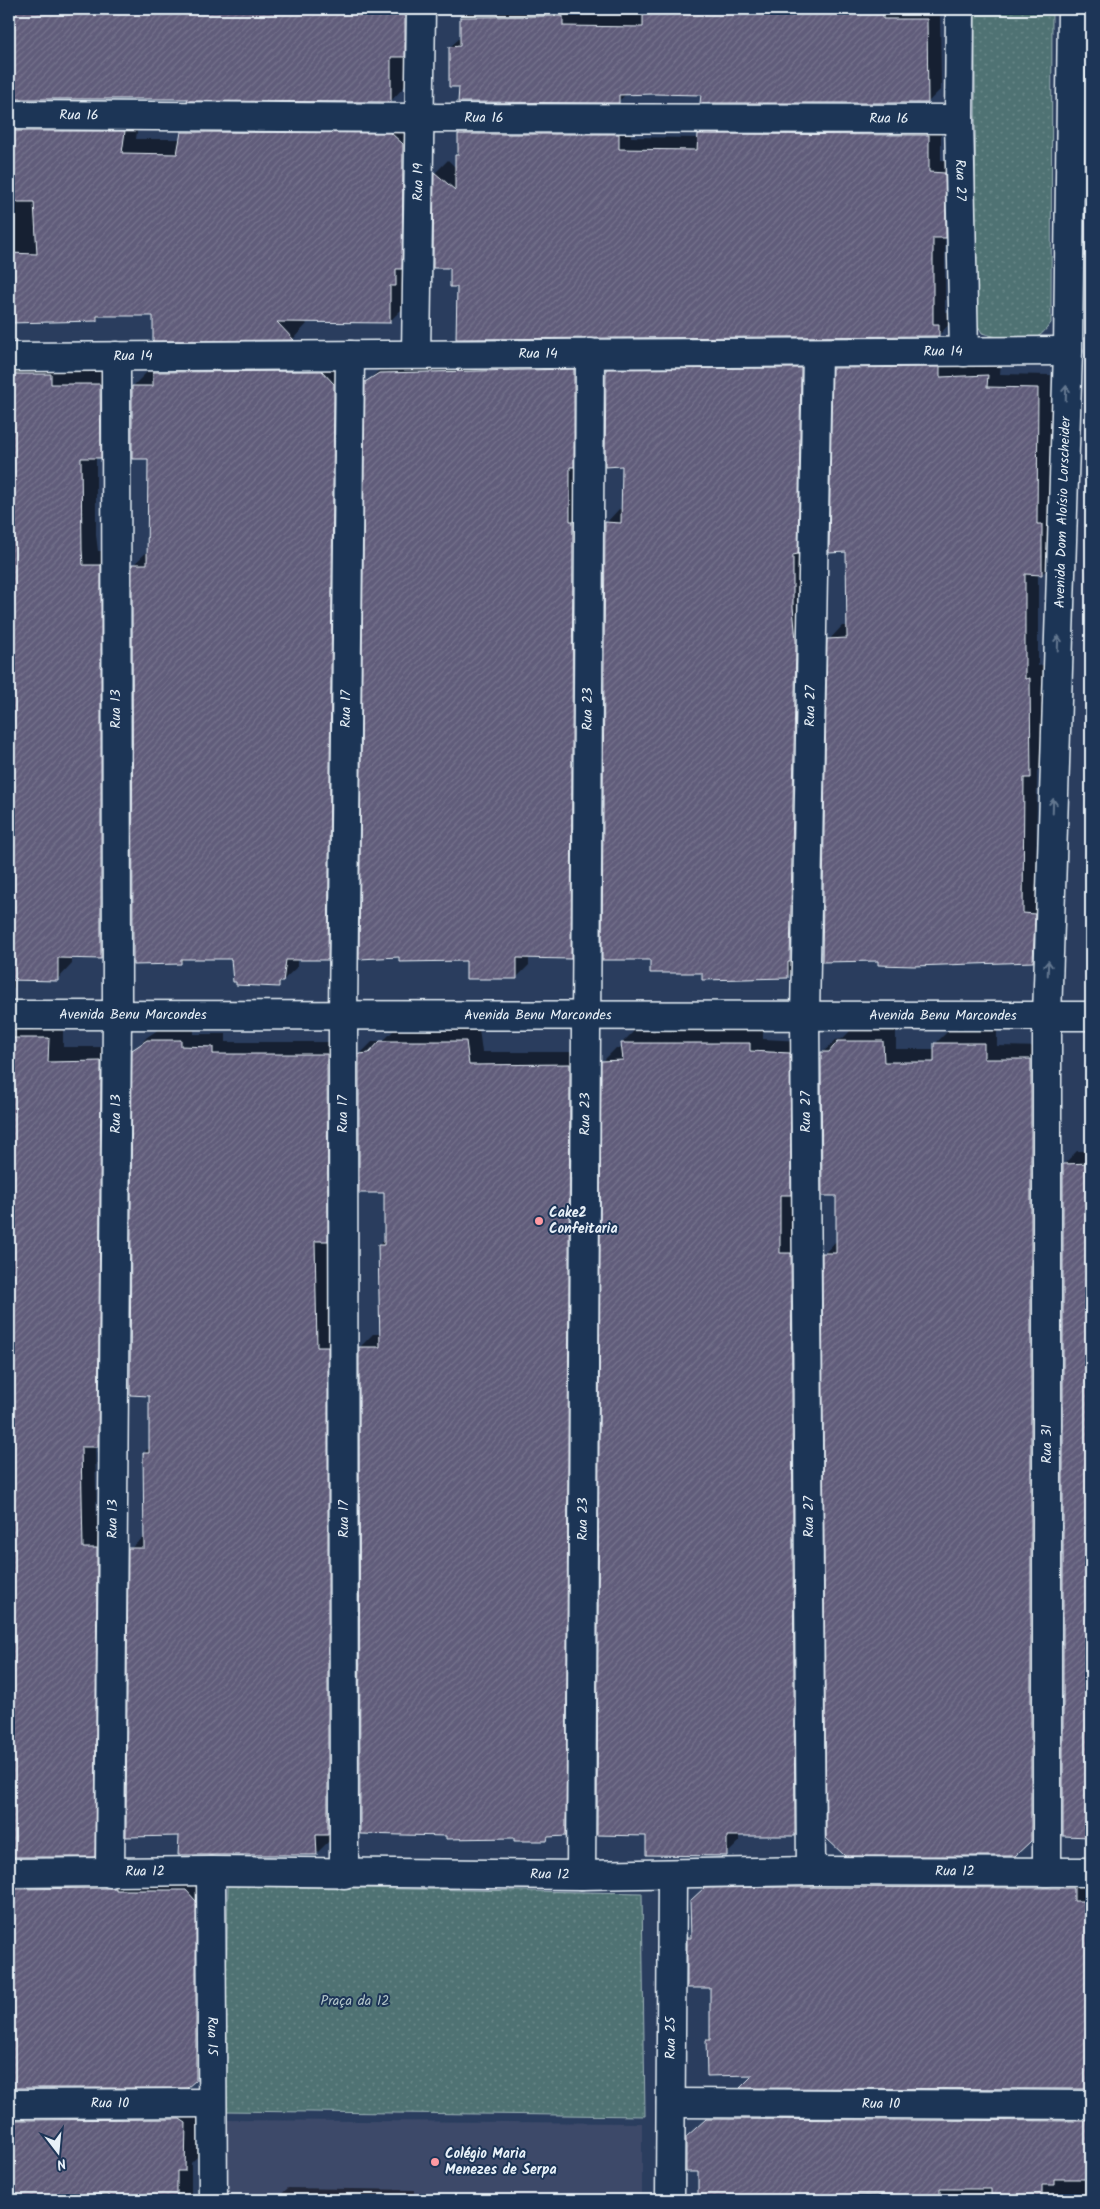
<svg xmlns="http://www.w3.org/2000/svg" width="1100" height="2209" viewBox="0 0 1100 2209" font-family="Kalam,sans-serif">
<defs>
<pattern id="park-dots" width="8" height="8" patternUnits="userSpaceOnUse" patternTransform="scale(1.25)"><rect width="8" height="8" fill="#4f7273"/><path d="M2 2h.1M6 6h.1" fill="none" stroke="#688788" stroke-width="1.8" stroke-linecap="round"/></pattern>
<pattern id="building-hatch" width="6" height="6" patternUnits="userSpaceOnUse" patternTransform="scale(1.25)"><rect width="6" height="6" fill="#605c7a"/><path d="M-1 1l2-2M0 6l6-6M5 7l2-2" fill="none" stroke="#77748e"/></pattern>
</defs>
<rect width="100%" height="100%" fill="#2a3d5e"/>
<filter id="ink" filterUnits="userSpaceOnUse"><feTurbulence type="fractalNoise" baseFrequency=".02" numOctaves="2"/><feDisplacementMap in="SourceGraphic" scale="10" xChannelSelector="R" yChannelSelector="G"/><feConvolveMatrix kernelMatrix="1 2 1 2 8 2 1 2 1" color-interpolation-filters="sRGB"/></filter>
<g filter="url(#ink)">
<polygon fill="#3d4969" points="227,2120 642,2123 642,2200 227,2200"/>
<g fill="url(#park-dots)" stroke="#9cb2b6">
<path d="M975,9H1052L1051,323C1047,328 1043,334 1037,337C1024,343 994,337 982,333L976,322Z"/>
<polygon points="228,1886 642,1893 645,2116 224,2111"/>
</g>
<g fill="#0007">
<polygon points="9,9 419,9 419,42 405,55 405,86 391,101 189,98 9,98"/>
<polygon points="461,9 940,9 941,89 928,102 702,94 626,94 618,102 460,86 450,47 461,37"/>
<polygon points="9,103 139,117 136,139 181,139 183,132 197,118 406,119 404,307 389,322 304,321 307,324 293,339 154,339 154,315 101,315 96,320 14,322 14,328 9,337"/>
<polygon points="472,122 631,122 631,137 699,138 699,135 712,122 941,122 941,160 957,161 958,224 945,237 945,312 951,312 951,322 939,335 458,286 451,267 434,267 436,172 448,160 456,168 459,134"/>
<polygon points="9,346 115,370 115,443 100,457 96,457 96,535 98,551 115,551 115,943 101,957 72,957 72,964 58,979 14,980 14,987 9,995"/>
<polygon points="814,355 801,964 787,977 703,971 651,959 606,523 619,509 623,510 623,465 607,370 620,356"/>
<polygon points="847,355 1001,362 1000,374 1051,375 1050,512 1055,561 1042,574 1038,573 1038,666 1043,665 1044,763 1037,771 1036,901 1047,901 1046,948 1033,961 829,640 842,626 848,626 847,551 834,368"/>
<polygon points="587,357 583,945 570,958 529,957 529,965 516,978 467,960 367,382 380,369 393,360"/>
<polygon points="336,358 341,945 327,958 297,959 297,967 278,985 233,958 186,957 180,963 133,565 148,551 149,458 133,386 147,372 154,372 168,359"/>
<polygon points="9,1003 63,1024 63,1047 115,1047 112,1431 95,1446 97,1534 111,1534 109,1841 94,1855 9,1856"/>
<polygon points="194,1027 194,1034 226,1034 226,1042 340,1042 340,1227 328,1239 329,1334 340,1334 341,1820 329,1832 329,1841 316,1854 180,1835 130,1549 145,1536 144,1453 150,1447 150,1395 134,1051 147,1037 161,1028"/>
<polygon points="853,1028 896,1028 896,1049 935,1049 935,1044 949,1030 997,1030 997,1046 1044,1047 1044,1827 1031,1840 824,1254 837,1240 838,1195 822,1053 836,1040 842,1039"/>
<polygon points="395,1029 479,1029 482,1052 583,1052 578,1822 565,1835 551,1836 547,1840 360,1347 373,1334 381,1334 379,1245 385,1239 385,1192 360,1054 373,1041 383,1041"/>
<polygon points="635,1030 763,1030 763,1039 802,1041 803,1181 792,1192 792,1241 804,1241 808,1821 795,1835 739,1834 739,1842 726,1855 603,1061 616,1048 623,1048 622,1043"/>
<polygon points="1077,1151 1091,1151 1091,1836 1064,1835 1064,1164"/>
<polygon points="9,1862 201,1876 210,2064 187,2086 9,2087"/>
<polygon points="1091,1875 1091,2088 743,2086 755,2074 707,2040 711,2036 711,1987 688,1939 692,1935 705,1888 719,1876"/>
<polygon points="9,2093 200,2109 199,2155 191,2163 191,2200 9,2200"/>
<polygon points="721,2106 1091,2108 1091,2200 699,2200 701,2124"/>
<polygon points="288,2188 414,2190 414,2200 275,2200"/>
</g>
<g fill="url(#building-hatch)" stroke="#e8f1f8">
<polygon points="9,9 405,9 405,57 391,57 391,102 187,101 188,99 9,99"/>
<polygon points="643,9 883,9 883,19 927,19 928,103 700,103 701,95 653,94 619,95 619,103 458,102 459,87 449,87 449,47 460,46 460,17 563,16 563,26 643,27"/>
<polygon points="9,131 125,131 122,153 177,154 181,132 391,133 403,144 402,269 396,269 396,286 390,286 390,323 277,322 294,340 153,341 153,316 97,316 97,321 9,323 9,253 37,254 34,202 9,202"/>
<polygon points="458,134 619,134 619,149 697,150 698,134 929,135 929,172 945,173 946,238 933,238 933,324 939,324 939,336 456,339 457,287 450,287 450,268 433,268 434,172 455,190 455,155 458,155"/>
<polygon points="940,367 940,377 988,375 987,387 1038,388 1037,524 1042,524 1042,575 1025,574 1025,679 1030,678 1031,778 1024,778 1023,913 1035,914 1033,962 914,966 878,965 878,961 822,962 827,639 847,638 846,552 829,553 832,368"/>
<polygon points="801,368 798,554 793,555 793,607 796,641 790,962 788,962 788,978 702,980 702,973 650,973 650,960 602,960 605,522 621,523 622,466 605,467 606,369"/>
<polygon points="574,369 574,467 570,467 570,521 573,521 571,959 517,958 517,979 466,979 466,961 399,962 399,957 359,959 365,382 379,373"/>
<polygon points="322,371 334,384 328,960 286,960 283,982 279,982 279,987 236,985 236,982 233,982 231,959 181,959 181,964 133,965 132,564 147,564 148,459 132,459 132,386 153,386 153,372"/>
<polygon points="9,374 51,374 51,384 100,384 101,458 81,458 82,550 83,565 101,565 101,959 58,958 58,981 9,980"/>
<polygon points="9,1038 49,1038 48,1062 101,1061 98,1447 81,1447 83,1548 97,1548 95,1857 10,1857 9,1784 12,1784 12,1727 9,1727"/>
<polygon points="147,1040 181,1040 181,1046 213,1047 213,1054 327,1054 328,1241 315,1241 317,1347 328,1347 328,1835 316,1835 317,1855 178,1855 179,1836 126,1837 128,1548 144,1548 143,1453 149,1453 149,1396 130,1395 132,1050"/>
<polygon points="380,1041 466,1041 469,1065 570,1064 566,1836 548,1837 547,1841 514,1841 514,1838 446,1839 446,1836 360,1834 359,1347 380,1347 378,1245 384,1245 384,1193 359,1193 359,1054 369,1053"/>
<polygon points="838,1041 883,1041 884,1062 934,1062 934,1043 984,1043 984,1059 1031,1059 1031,1841 1015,1856 845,1856 826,1838 822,1253 836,1253 836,1196 822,1196 821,1052 829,1052"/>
<polygon points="621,1043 750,1043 750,1051 790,1053 791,1195 780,1195 780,1253 791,1253 795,1836 727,1836 727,1856 646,1855 646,1836 597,1835 601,1061 623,1060"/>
<polygon points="1091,1163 1091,1837 1063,1836 1063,1164"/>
<polygon points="783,1887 1074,1888 1074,1901 1090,1901 1091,1968 1088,1969 1088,2028 1091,2028 1091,2089 740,2088 753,2075 707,2076 706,2040 710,2040 710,1988 687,1988 687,1938 691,1938 690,1901 704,1888"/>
<polygon points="106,1888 116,1888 116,1890 186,1890 196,1901 196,2080 187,2088 9,2088 9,1889"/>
<polygon points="180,2119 186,2123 185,2171 177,2171 177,2200 110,2200 109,2195 44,2195 44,2200 9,2200 9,2120"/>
<polygon points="706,2119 1091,2121 1091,2179 1054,2179 1054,2185 1042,2185 1042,2197 991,2195 991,2189 940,2189 940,2200 895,2200 895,2195 839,2196 839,2200 698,2200 698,2172 686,2172 686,2137"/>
</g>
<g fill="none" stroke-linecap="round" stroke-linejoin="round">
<g stroke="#e8f1f8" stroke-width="31">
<g id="street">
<path id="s1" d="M960,9L959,119L964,352"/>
<path id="s2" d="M9,115L419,118L959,119"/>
<path id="s3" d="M416,354L421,9"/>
<path id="s4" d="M9,357L1068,351"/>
<path id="s5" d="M211,1871L213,2200"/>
<path id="s6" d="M811,1871L805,1016L817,353"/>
<path id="s7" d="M1047,1872V1017L1068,351L1072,9"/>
<path id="s8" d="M9,1873L211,1871L581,1875L811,1871L1091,1872"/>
<path id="s9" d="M110,1873L117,1014L116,356"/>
<path id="s10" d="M344,1874L343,1014L350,355"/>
<path id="s11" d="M581,1875L590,353"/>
<path id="s12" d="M671,2103L1091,2105"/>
<path id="s13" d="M9,2104L212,2103"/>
<path id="s14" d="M670,2200L672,1875"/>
</g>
</g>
<g stroke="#e8f1f8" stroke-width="31">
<g id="secondary">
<path id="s15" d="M9,1015L1091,1016"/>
</g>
</g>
<use href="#street" stroke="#1d3557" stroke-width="28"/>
<use href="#secondary" stroke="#1d3557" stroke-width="28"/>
</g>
<defs><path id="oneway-shaft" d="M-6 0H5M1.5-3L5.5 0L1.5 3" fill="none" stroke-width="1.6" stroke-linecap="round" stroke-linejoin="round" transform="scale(1.25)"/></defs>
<g stroke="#64778f">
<use href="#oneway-shaft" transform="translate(1066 393) rotate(-88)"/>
<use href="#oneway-shaft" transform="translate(1058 643) rotate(-88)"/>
<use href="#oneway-shaft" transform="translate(1053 806) rotate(-88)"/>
<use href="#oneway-shaft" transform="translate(1048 968) rotate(-88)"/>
</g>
</g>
<g fill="#ff9aa2" stroke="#1d3557" stroke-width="2">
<circle cx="539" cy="1221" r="5"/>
<circle cx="435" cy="2162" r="5"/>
</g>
<g text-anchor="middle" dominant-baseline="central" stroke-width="4" stroke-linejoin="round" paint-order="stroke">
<g font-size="14" fill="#e8f1f8" stroke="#1d3557">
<text stroke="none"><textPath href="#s2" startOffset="70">Rua 16</textPath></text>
<text stroke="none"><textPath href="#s2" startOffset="475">Rua 16</textPath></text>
<text stroke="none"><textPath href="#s2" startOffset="880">Rua 16</textPath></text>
<text stroke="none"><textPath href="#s1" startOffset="171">Rua 27</textPath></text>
<text stroke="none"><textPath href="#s3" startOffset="172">Rua 19</textPath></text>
<text stroke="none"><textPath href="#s4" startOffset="934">Rua 14</textPath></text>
<text stroke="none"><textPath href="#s4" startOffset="529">Rua 14</textPath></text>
<text stroke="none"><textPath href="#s4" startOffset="124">Rua 14</textPath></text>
<text stroke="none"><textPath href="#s7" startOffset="1360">Avenida Dom Aloísio Lorscheider</textPath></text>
<text stroke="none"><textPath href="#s6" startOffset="1165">Rua 27</textPath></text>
<text transform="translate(116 709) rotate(-90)">Rua 13</text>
<text stroke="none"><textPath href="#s10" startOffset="1165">Rua 17</textPath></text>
<text stroke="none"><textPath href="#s11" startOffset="1166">Rua 23</textPath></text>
<text stroke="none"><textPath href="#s15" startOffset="124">Avenida Benu Marcondes</textPath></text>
<text stroke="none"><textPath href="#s15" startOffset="529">Avenida Benu Marcondes</textPath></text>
<text stroke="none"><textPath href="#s15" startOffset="934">Avenida Benu Marcondes</textPath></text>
<text transform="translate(806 1112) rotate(-90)">Rua 27</text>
<text stroke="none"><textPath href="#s9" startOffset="759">Rua 13</textPath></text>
<text transform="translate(343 1114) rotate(-90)">Rua 17</text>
<text stroke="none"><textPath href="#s11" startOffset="761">Rua 23</textPath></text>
<text transform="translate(1047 1444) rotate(-90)">Rua 31</text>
<text transform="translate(809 1517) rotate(-90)">Rua 27</text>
<text stroke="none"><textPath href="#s9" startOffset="354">Rua 13</textPath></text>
<text transform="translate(344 1519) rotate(-90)">Rua 17</text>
<text stroke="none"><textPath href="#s11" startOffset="356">Rua 23</textPath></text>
<text stroke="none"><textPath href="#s8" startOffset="946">Rua 12</textPath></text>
<text stroke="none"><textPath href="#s8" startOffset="136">Rua 12</textPath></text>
<text stroke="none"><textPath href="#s8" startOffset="541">Rua 12</textPath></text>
<text stroke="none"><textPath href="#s5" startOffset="165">Rua 15</textPath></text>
<text stroke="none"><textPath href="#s14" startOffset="162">Rua 25</textPath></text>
<text stroke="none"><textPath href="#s13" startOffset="101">Rua 10</textPath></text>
<text stroke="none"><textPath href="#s12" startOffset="210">Rua 10</textPath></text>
</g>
<g font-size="14" font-weight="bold" fill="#e8f1f8" stroke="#1d3557" text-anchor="start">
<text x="549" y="1213">Cake2<tspan x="549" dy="16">Confeitaria</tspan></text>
<text x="445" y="2154">Colégio Maria<tspan x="445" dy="16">Menezes de Serpa</tspan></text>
</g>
<g font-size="14" fill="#b2c5c9" stroke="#1d3557">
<text x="355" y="2001">Praça da 12</text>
</g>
</g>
<rect width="1100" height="2209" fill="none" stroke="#1d3557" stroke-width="30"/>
<rect x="15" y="15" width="1070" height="2179" fill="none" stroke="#e8f1f8" stroke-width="2" filter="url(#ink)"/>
<g transform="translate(58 2152) rotate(164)" stroke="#1d3557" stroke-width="4" paint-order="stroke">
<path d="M0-4L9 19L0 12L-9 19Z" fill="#e8f1f8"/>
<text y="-8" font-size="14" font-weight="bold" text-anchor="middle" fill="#e8f1f8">N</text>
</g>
</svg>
